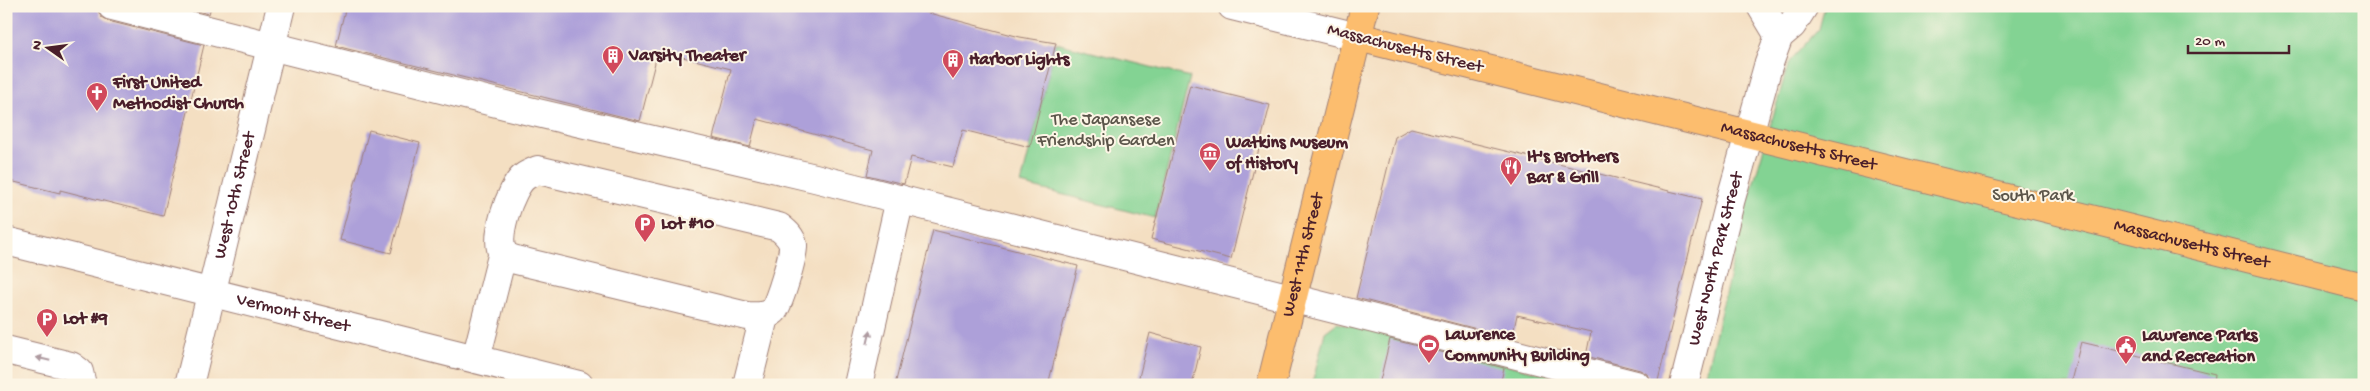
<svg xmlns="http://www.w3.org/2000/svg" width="2370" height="391" viewBox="0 0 2370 391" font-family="'Gochi Hand',sans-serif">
<rect width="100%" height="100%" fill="#fcf5e5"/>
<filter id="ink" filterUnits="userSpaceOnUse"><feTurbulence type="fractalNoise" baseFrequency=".02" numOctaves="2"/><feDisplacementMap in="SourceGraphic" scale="10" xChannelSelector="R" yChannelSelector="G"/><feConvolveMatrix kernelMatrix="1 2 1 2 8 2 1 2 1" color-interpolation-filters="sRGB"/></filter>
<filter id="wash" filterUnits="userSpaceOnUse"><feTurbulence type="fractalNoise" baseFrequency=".0096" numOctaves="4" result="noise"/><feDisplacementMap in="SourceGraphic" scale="20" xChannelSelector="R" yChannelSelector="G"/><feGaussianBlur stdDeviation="1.12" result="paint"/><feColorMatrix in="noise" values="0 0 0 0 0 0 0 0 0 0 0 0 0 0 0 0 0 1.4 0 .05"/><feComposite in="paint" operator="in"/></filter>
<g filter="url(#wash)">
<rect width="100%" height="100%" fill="#f4dfc2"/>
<g fill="#83d393" stroke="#66795f">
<polygon points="1825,6 2364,6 2364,385 1703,385 1745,212 1789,62 1819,29"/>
<polygon points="1056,43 1190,77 1155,218 1021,184"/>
<polygon points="1337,323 1590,385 1312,385 1325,332"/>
</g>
<g id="blocks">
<g fill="#ada0d9">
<polygon points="6,6 97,6 101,17 108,21 204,45 163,216 60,190 60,193 6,180"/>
<polygon points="177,6 211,6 209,14"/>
<polygon points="346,6 902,6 1020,37 1056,43 1030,147 963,130 953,167 911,157 904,184 867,175 873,150 757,119 750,147 713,138 731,69 658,51 640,121 336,46"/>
<polygon points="1190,85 1270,105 1231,259 1151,239"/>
<polygon points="1411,128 1702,199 1657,385 1651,385 1647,374 1640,370 1586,356 1591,332 1517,315 1512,338 1356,298 1395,137"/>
<polygon points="369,130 420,143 391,253 340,240"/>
<polygon points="933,230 1078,266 1048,385 895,385"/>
<polygon points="1150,333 1201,347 1192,385 1137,385"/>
<polygon points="1390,339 1504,368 1500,385 1379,385"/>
<polygon points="2081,342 2215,374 2214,385 2070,385"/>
</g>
</g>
</g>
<g filter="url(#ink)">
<use href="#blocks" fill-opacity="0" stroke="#9f7f76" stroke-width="1"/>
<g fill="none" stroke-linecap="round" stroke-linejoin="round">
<g stroke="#9f7f76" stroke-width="30">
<g id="minor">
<polyline points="112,6 525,110 815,178 1636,385"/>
<polyline points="1232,6 1358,37"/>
<polyline points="1761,6 1779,36"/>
<path d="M538,170L779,227C785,232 791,236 793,245C794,254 779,305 773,311C765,318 756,316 747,316L516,260C513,259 508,258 505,256C491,243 511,187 524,177C528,174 533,172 538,170Z"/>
<path id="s1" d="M6,241L579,385"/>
<polyline points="6,350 71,366 79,372 82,385"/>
<polyline points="476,359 503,252"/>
<path id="s2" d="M189,385L281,6"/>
<polyline points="747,385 764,317"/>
<polyline points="858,385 900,199"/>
<path id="s3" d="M1684,385L1730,202L1768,66L1779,36L1792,25L1804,6"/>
</g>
</g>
<g stroke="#9f7f76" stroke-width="30">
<g id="major">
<path id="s4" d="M1358,37L2364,287"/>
<path id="s5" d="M1271,385L1365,6"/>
</g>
</g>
<use href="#minor" stroke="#fff" stroke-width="28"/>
<use href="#major" stroke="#fcbd6e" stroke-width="28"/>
</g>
<defs><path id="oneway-solid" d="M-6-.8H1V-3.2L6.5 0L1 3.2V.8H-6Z" transform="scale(1.25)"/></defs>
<g fill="#ae9aa0">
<use href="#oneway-solid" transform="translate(869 337) rotate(-77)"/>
<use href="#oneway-solid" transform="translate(43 359) rotate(-166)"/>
</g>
</g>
<defs>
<g id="building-pin" transform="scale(1.125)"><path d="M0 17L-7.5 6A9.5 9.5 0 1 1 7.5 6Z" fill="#d1495b" stroke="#fcf5e5"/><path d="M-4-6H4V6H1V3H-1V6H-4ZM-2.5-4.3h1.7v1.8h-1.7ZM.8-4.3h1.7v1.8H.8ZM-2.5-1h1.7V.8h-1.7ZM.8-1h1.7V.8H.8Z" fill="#fff"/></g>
<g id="church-pin" transform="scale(1.125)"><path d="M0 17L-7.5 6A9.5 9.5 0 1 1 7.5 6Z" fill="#d1495b" stroke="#fcf5e5"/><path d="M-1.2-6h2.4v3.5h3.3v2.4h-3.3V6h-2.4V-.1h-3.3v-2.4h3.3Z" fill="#fff"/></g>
<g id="museum-pin" transform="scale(1.125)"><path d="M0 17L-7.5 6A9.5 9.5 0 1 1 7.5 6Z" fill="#d1495b" stroke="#fcf5e5"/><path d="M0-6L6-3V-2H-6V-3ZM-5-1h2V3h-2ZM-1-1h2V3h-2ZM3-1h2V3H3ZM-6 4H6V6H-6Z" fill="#fff"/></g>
<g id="restaurant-pin" transform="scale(1.125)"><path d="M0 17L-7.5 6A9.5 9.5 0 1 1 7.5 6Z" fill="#d1495b" stroke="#fcf5e5"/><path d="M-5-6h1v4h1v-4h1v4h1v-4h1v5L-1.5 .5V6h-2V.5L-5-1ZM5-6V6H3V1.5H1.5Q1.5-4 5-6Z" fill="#fff"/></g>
<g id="parking-pin" transform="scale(1.125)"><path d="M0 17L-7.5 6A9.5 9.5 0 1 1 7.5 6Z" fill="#d1495b" stroke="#fcf5e5"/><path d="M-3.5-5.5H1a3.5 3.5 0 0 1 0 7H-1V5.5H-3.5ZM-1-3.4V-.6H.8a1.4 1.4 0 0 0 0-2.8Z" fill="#fff"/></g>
<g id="stadium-pin" transform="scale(1.125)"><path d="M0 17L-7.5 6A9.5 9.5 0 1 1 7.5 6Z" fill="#d1495b" stroke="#fcf5e5"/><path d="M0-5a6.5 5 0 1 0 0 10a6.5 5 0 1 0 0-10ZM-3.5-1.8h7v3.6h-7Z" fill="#fff"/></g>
<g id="civic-pin" transform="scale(1.125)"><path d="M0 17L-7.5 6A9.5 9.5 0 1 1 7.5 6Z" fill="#d1495b" stroke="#fcf5e5"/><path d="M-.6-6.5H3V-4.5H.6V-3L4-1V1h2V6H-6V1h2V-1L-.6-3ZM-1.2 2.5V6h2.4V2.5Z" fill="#fff"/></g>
</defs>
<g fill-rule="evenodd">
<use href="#building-pin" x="613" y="56"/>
<use href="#building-pin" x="953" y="60"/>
<use href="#church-pin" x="97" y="93"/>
<use href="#museum-pin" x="1210" y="153"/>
<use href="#restaurant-pin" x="1511" y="167"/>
<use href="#parking-pin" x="645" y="224"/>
<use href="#parking-pin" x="47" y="319"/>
<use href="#stadium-pin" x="1429" y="345"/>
<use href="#civic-pin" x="2126" y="346"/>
</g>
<g text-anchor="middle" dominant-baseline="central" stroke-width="4" stroke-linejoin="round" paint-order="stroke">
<g font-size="18" fill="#4a1f2b" stroke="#fcf5e5">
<text transform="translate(1405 49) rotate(14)">Massachusetts Street</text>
<text stroke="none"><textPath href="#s4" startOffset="454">Massachusetts Street</textPath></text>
<text stroke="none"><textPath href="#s2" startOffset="195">West 10th Street</textPath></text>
<text stroke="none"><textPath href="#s4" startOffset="859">Massachusetts Street</textPath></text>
<text stroke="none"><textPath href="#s5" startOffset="134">West 11th Street</textPath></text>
<text stroke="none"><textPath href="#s3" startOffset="130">West North Park Street</textPath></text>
<text stroke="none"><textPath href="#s1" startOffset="296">Vermont Street</textPath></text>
</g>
<g font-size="18" font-weight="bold" fill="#4a1f2b" stroke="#fcf5e5" text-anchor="start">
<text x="629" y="56">Varsity Theater</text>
<text x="969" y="60">Harbor Lights</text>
<text x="113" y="83">First United<tspan x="113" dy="21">Methodist Church</tspan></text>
<text x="1226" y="143">Watkins Museum<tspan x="1226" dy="21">of History</tspan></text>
<text x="1527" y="157">It's Brothers<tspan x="1527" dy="21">Bar &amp; Grill</tspan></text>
<text x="661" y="224">Lot #10</text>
<text x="63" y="319">Lot #9</text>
<text x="1445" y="335">Lawrence<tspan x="1445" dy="21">Community Building</tspan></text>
<text x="2142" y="336">Lawrence Parks<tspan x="2142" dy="21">and Recreation</tspan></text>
</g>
<g font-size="18" fill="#5b554a" stroke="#fcf5e5">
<text x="1106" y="120">The Japansese<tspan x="1106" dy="21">Friendship Garden</tspan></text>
<text x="2033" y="196">South Park</text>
</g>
</g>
<rect width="2370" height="391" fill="none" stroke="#fcf5e5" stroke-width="25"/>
<g transform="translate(48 48) rotate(284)" stroke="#fcf5e5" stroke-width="4" paint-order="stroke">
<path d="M0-4L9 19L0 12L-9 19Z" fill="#4a1f2b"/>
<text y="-8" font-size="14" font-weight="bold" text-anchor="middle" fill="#4a1f2b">N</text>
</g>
<path d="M2188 45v8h101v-8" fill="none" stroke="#4a1f2b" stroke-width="2.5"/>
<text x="2195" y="45" font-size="15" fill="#4a1f2b" stroke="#fcf5e5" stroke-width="4" paint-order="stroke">20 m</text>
</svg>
